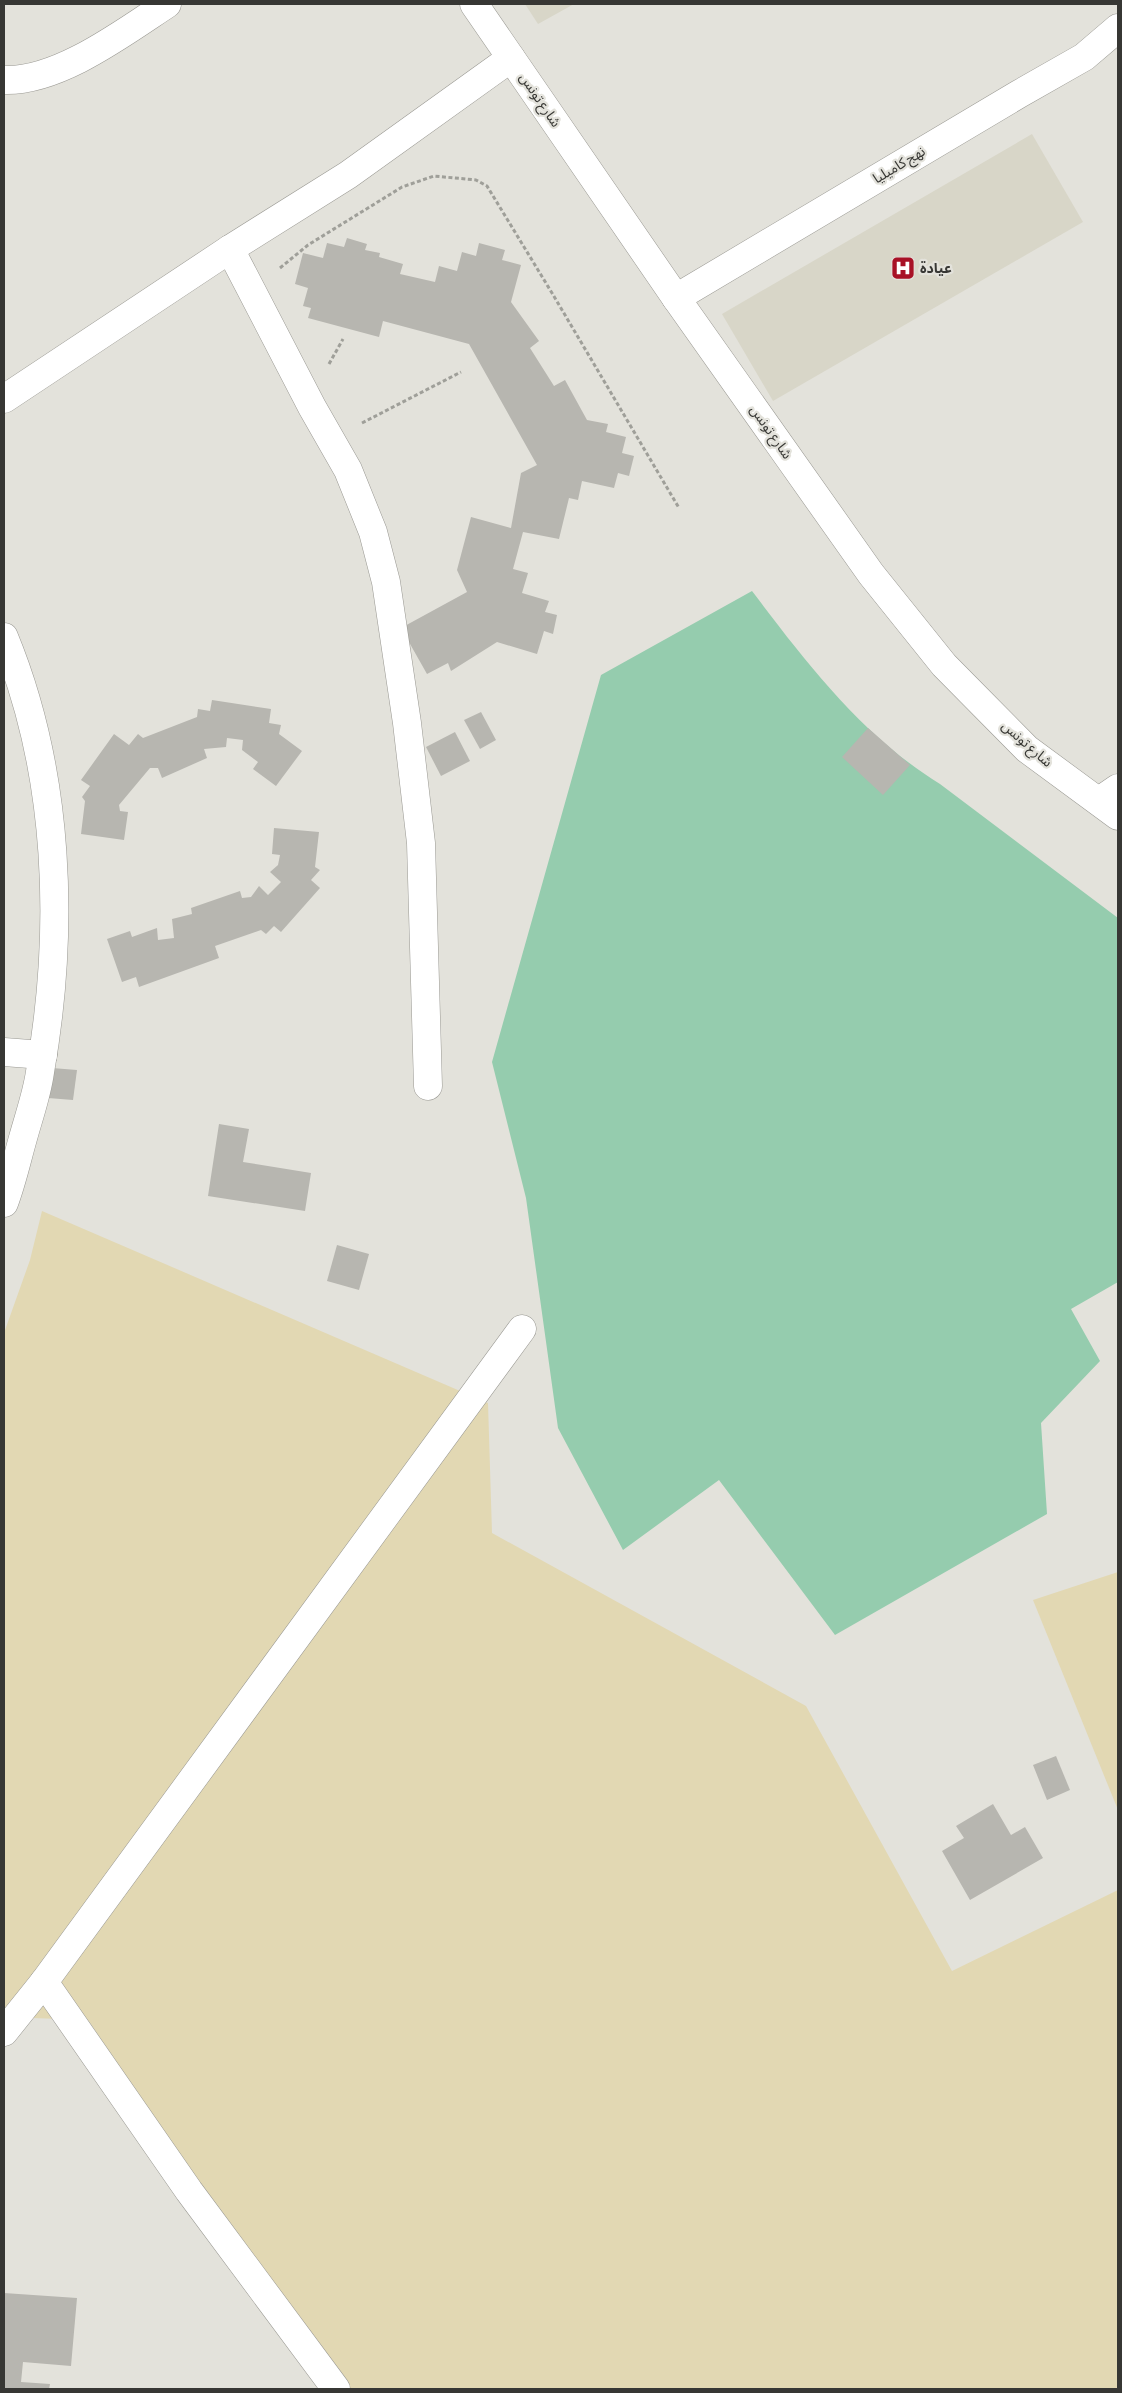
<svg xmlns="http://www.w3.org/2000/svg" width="1122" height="2393" viewBox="0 0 1122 2393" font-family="'Sofia Sans Condensed','Noto Sans Arabic',sans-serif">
<rect width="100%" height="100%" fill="#e3e2db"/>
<g fill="#d8d6c8">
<polygon points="525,4 574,4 538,24"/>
<polygon points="1032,134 1083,222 773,401 722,314"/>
</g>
<path fill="#95ccae" d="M752,591C806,662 862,736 940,784L1118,918V1282L1071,1309L1100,1361L1041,1423L1047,1514L835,1635L719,1480L623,1550L558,1428L526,1198L492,1062L601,675Z"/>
<g fill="#e2d8b3">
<polygon points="42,1211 488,1403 492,1533 806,1706 952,1971 1118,1890 1118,2389 337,2389 88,2020 4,2017 4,1333 30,1260"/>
<polygon points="1118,1572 1118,1810 1033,1600"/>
</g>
<g fill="#b7b6b0">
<polygon points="347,238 367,244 365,250 380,253 379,257 403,264 400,274 435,282 439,266 457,271 462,252 476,256 479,243 505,250 502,260 521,265 511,302 539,341 530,348 554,386 565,380 587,420 608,424 606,432 626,437 622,453 634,456 629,476 618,473 614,488 582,481 578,500 569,498 559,539 523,532 513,569 528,573 522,593 549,601 545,612 557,615 553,634 544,631 537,654 497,642 451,671 448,663 427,674 401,628 467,592 457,570 471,517 511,528 521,473 537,465 469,344 383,321 379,337 308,318 311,308 303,306 308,288 295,284 303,253 323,258 327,243 344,247"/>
<polygon points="212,700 271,709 269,723 281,725 279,734 302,751 276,786 253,769 258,762 242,750 243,740 227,738 226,747 204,749 207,758 162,778 158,768 150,768 119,805 120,811 128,812 124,840 81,834 85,801 82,797 90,786 81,780 114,734 129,745 138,734 143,738 197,717 198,709 210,711"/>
<polygon points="481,712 496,740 480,749 464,720"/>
<polygon points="868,728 910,765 883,795 842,757"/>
<polygon points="455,732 470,761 441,776 426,747"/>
<polygon points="274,828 319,832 315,867 320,870 311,880 320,888 281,932 274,926 266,934 261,930 215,946 219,958 139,987 136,977 122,982 107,939 130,931 132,937 157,928 158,940 174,938 172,919 192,914 191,908 240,891 242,898 251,897 259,886 268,895 281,882 270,872 278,865 280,855 272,854"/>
<polygon points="52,1068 77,1070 73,1100 48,1098"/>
<polygon points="219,1124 249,1129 243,1162 311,1173 305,1211 208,1196"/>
<polygon points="337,1245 369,1254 359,1290 327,1281"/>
<polygon points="1056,1756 1070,1790 1047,1800 1033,1765"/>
<polygon points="993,1804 1011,1835 1025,1827 1043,1858 970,1900 942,1851 964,1838 956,1826"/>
<polygon points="4,2293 77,2298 71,2366 23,2362 21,2382 50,2384 49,2389 4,2389"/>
</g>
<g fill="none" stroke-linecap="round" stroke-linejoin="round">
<g stroke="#9a9993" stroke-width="29">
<g id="minor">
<path d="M4,80C58,82 123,33 167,4"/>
<polyline points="230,249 312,407 348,470 373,532 386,582 407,723 421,843 428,1086"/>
<polyline points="676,298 1019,94 1084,57 1118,28"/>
<polyline points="4,399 230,249 348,175 511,58"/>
<path d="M4,637C60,773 65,929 40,1072C37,1094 29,1116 23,1138C17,1159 12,1182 4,1203"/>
<polyline points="1099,801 1118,788"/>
<polyline points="4,1052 43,1055"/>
<polyline points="44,1982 189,2191 336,2389"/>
<polyline points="4,2032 44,1982 522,1329"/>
</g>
</g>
<g stroke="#9a9993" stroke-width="29">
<polyline id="tertiary" points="474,4 676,298 871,574 944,665 1027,749 1118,816"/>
</g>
<g stroke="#9f9f99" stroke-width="3" stroke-dasharray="4 2.5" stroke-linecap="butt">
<polyline points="280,268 308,245 402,187 434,176 476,180 487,186 552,293 679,508"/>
<polyline points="329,364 343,339"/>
<polyline points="362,423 461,372"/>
</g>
<use href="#minor" stroke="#fff" stroke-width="28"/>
<use href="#tertiary" stroke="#fff" stroke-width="28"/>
</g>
<defs>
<g id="hospital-square" transform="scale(1.25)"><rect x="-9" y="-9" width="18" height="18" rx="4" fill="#a81126" stroke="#e3e2db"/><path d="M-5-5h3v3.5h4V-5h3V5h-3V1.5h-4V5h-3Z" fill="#fff"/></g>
</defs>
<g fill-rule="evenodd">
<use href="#hospital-square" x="903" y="268"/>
</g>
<g text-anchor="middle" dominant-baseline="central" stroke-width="4.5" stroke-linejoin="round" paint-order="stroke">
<g font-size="14" fill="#373734" stroke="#e3e2db">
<text transform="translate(540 100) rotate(56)">شارع تونس</text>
<text transform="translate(899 165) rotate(-31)">نهج كاميليا</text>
<text transform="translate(771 432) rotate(55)">شارع تونس</text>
<text transform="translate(1027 744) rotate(41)">شارع تونس</text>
</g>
<g font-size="14" font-weight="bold" fill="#373734" stroke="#e3e2db" text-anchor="start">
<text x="920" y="268">عيادة</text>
</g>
</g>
<rect width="1122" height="2393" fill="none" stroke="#373734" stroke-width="10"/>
</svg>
